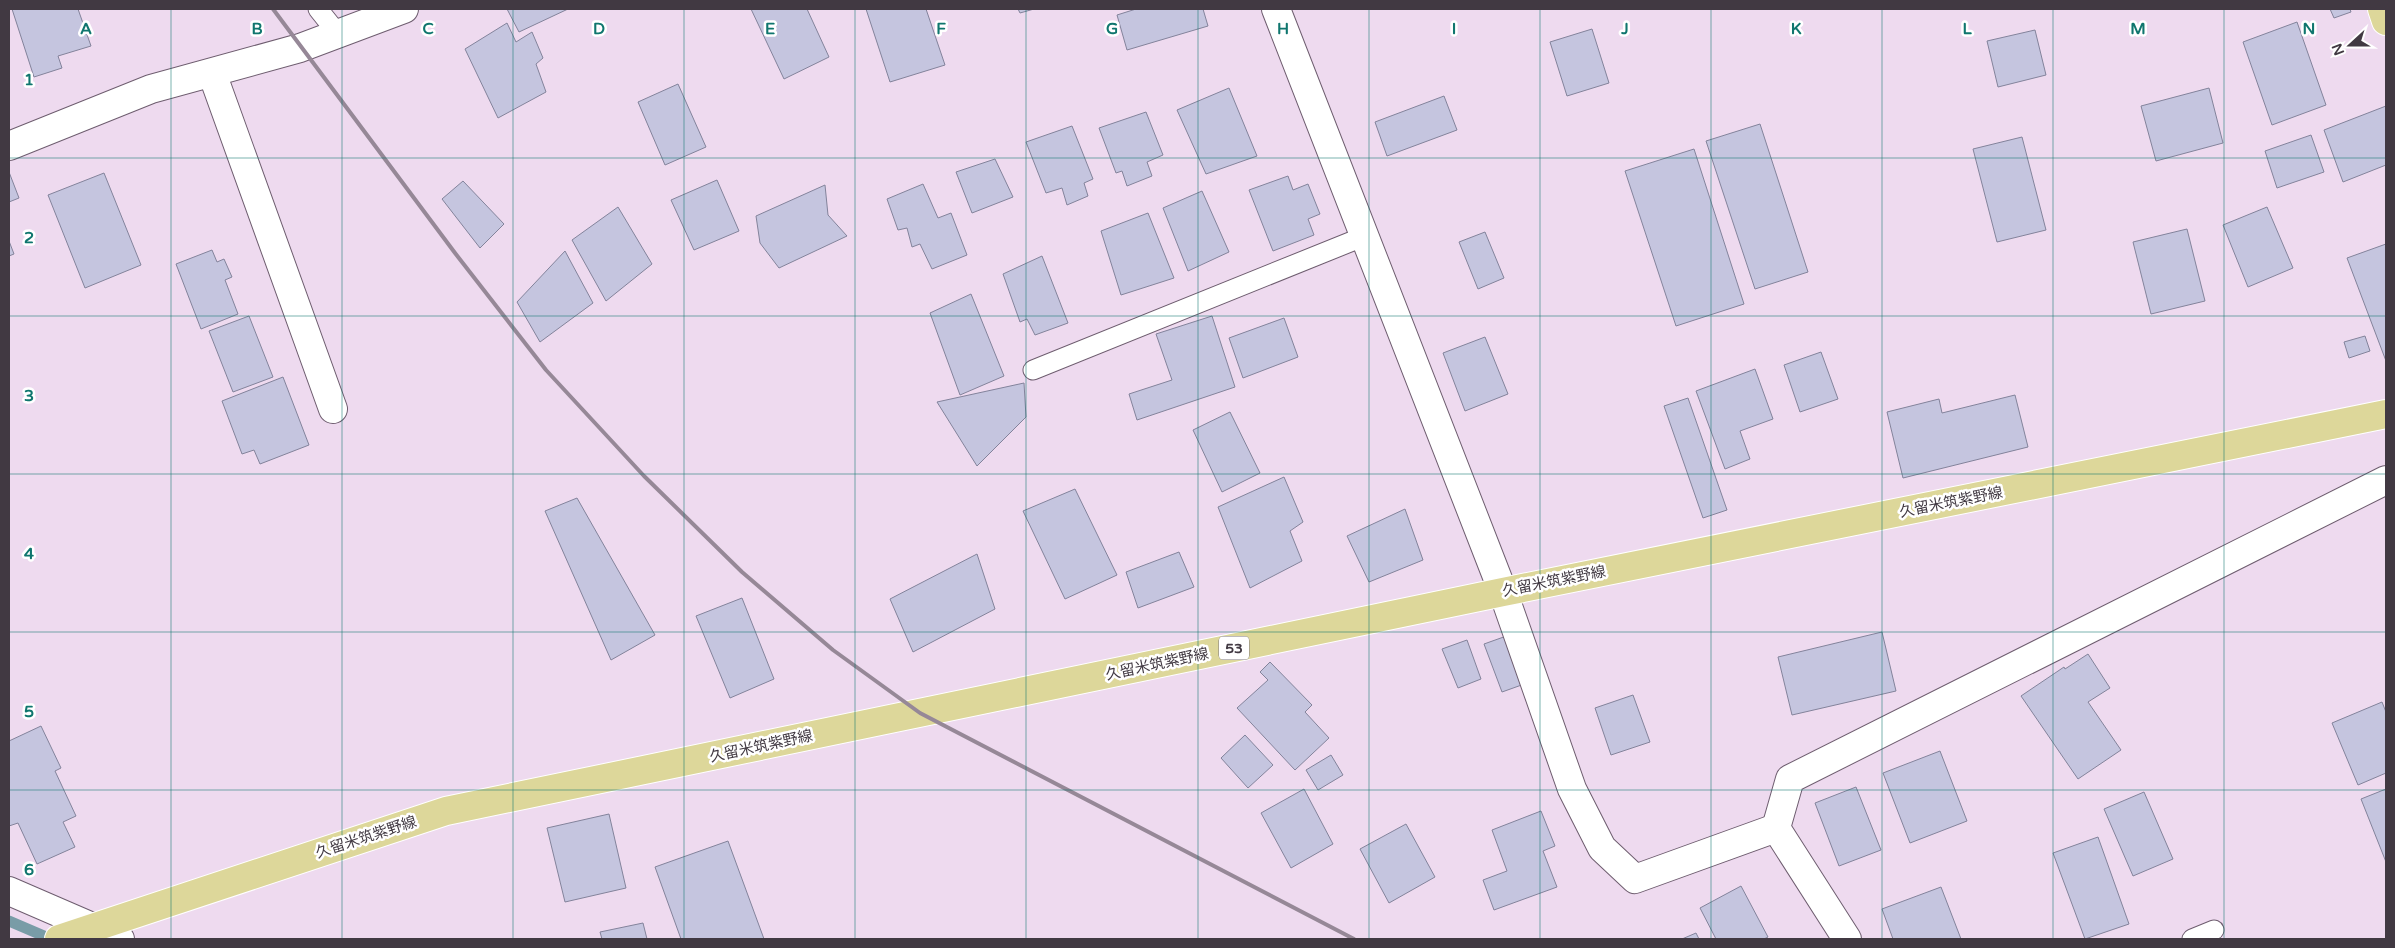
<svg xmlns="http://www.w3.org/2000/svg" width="2395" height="948" viewBox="0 0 2395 948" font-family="'Varela Round','Noto Sans JP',sans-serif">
<rect width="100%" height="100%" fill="#eedaef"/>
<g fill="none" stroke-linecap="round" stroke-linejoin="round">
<polyline stroke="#799ca7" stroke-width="11" points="9,921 51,939"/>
</g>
<g fill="#c5c5df" stroke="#83839b">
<polygon points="12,9 78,9 91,46 58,56 62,68 34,77"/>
<polygon points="507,9 568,9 519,32"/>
<polygon points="751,9 807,9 829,57 784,79"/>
<polygon points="866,9 926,9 945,65 890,82"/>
<polygon points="1018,9 1034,9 1020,13"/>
<polygon points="1136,9 1203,9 1208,26 1127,50 1117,15"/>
<polygon points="2330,9 2350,9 2351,12 2334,18"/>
<polygon points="2297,22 2326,105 2272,125 2243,42"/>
<polygon points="507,23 516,42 532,32 543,58 536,64 546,92 498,118 465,49"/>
<polygon points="1592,29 1609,83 1567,96 1550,42"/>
<polygon points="2035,30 2046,75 1998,87 1987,41"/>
<polygon points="678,84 706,147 665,165 638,102"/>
<polygon points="1229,88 1257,156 1206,174 1177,110"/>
<polygon points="2209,88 2223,143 2156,161 2141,106"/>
<polygon points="1444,96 1457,130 1387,156 1375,122"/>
<polygon points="2386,106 2386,165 2343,182 2324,130"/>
<polygon points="1146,112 1163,155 1147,162 1152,176 1127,186 1122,171 1116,173 1099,128"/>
<polygon points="1760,124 1808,272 1755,289 1706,141"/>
<polygon points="1072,126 1093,179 1084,183 1088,196 1067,205 1062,188 1046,193 1026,142"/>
<polygon points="2311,135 2324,172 2277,188 2265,151"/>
<polygon points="2022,137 2046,230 1997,242 1973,149"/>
<polygon points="1694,149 1744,304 1676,326 1625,171"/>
<polygon points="995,159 1013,197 972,213 956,172"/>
<polygon points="9,172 19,198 9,202"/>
<polygon points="104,173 141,265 85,288 48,195"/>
<polygon points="1288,176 1293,190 1308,184 1320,214 1308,219 1314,235 1273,251 1249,190"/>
<polygon points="717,180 739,231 694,250 671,200"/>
<polygon points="463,181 504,224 480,248 442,199"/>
<polygon points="923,184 938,218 951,213 967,255 932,269 920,244 912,247 907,228 898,230 887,199"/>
<polygon points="825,185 828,215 847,236 779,268 760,243 756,216"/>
<polygon points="1202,191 1229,252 1188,271 1163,208"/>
<polygon points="618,207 652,264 606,301 572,240"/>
<polygon points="2267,207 2293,268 2248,287 2223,225"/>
<polygon points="1148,213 1174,278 1121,295 1101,231"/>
<polygon points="2187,229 2205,301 2151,314 2133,242"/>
<polygon points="1485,232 1504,278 1478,289 1459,242"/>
<polygon points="9,241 14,254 9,256"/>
<polygon points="2386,244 2386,361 2347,258"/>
<polygon points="212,250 217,262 224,259 232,277 225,280 238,314 201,329 176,264"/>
<polygon points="565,251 593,303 540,342 517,302"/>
<polygon points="1042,256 1068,323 1035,335 1027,319 1020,322 1003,274"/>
<polygon points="971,294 1004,376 960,395 930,313"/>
<polygon points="249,316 273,377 233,392 209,331"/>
<polygon points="1212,316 1235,387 1137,420 1129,394 1172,380 1156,334"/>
<polygon points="1284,318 1298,357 1243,378 1229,338"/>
<polygon points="2365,336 2370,351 2349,358 2344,342"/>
<polygon points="1485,337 1508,394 1465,411 1443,353"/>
<polygon points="1821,352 1838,399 1800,412 1784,365"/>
<polygon points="1755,369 1773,419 1740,431 1750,459 1725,469 1696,391"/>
<polygon points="283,377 309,445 260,464 254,450 242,454 222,401"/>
<polygon points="1024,383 1026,417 977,466 937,402"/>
<polygon points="2015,395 2028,447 1903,478 1887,412 1939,399 1942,413"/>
<polygon points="1688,398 1727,510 1703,518 1664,406"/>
<polygon points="1230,412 1260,473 1222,492 1193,430"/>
<polygon points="1284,477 1303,522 1290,531 1302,561 1250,588 1218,507"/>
<polygon points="1075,489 1117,575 1065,599 1023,511"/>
<polygon points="577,498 655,635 611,660 545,511"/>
<polygon points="1405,509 1423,560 1369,582 1347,536"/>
<polygon points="1179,552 1194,587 1138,608 1126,572"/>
<polygon points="977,554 995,609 913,652 890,599"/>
<polygon points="742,598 774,679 730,698 696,616"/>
<polygon points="1882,632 1896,691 1792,715 1778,657"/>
<polygon points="1512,634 1530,682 1502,692 1484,644"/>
<polygon points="1467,640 1481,679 1458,688 1442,649"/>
<polygon points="2088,654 2110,688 2088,702 2121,750 2078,779 2021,696 2064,667 2065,669"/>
<polygon points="1270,662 1312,705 1305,712 1329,738 1295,770 1237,708 1268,680 1260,672"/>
<polygon points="1633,695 1650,742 1611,755 1595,708"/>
<polygon points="2382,702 2386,712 2386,773 2358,785 2332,723"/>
<polygon points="41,726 61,768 55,771 76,816 63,822 75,847 37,864 18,823 9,826 9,741"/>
<polygon points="1245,735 1273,765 1248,788 1221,758"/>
<polygon points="1940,751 1967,821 1910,843 1883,773"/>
<polygon points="1331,755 1343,775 1318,790 1306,770"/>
<polygon points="1856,787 1881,850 1839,866 1815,803"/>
<polygon points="1304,789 1333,844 1291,868 1261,813"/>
<polygon points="2386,789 2386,862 2361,799"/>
<polygon points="2144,792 2173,859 2133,876 2104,809"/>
<polygon points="1541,811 1555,846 1543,851 1557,887 1494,910 1483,880 1507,871 1492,830"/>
<polygon points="609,814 626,888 565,902 547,828"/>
<polygon points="1406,824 1435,877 1389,903 1360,849"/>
<polygon points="2098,837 2129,924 2085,939 2053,853"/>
<polygon points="728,841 764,939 681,939 655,867"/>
<polygon points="1741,886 1768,937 1764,939 1716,939 1700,908"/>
<polygon points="1941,887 1961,939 1893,939 1882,909"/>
<polygon points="643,923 647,939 602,939 600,932"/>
<polygon points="1696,933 1699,939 1682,939"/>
</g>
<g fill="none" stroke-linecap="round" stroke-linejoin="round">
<g stroke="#6e5d6f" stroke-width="21">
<g id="lane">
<polyline points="318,9 338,34"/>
<polyline points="1033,370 1365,236"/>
<polyline points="2192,939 2214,930"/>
</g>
</g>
<g stroke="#6e5d6f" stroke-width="30">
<g id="street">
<polyline points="1276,9 1503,592 1572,789 1602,848 1635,879 1776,828"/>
<polyline points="212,73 333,409"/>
<polyline points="9,146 151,89 300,48 404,9"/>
<polyline points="1847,939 1776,828 1790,779 2386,480"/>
</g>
</g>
<g stroke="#6e5d6f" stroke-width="30">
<polyline id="secondary" points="9,891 120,939"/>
</g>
<g stroke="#fff" stroke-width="30">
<g id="primary">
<polyline points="2382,9 2386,21"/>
<polyline points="59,939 446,811 1503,592 2386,414"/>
</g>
</g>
<use href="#lane" stroke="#fff" stroke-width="19"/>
<use href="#street" stroke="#fff" stroke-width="28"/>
<use href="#secondary" stroke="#fff" stroke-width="28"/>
<use href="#primary" stroke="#ddd79a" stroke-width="28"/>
<polyline stroke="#968897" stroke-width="4" points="273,9 455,253 546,370 644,476 742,572 833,650 920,713 1354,939"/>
</g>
<path fill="none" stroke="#0f766e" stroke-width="1" stroke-opacity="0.55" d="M171,9V939M342,9V939M513,9V939M684,9V939M855,9V939M1026,9V939M1198,9V939M1369,9V939M1540,9V939M1711,9V939M1882,9V939M2053,9V939M2224,9V939M9,158H2386M9,316H2386M9,474H2386M9,632H2386M9,790H2386"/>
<g text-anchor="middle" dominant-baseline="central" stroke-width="5" stroke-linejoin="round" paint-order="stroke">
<rect fill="#fff" stroke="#7a747b" stroke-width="1" x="1219" y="636.5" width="30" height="23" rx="4"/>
<g font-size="14" font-weight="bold" fill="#413942">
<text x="1234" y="648">53</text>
</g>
<g font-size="15" fill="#413942" stroke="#fff">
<text transform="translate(1951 502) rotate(-11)">久留米筑紫野線</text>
<text transform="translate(1554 581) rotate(-11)">久留米筑紫野線</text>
<text transform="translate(1157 664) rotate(-12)">久留米筑紫野線</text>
<text transform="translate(761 746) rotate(-12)">久留米筑紫野線</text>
<text transform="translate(366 837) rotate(-18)">久留米筑紫野線</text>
</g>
</g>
<g font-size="16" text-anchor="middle" font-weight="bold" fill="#0f766e" stroke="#fff" stroke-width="5" stroke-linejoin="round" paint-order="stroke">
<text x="86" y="34">A</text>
<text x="257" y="34">B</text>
<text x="428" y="34">C</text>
<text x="599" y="34">D</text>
<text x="770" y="34">E</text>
<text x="941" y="34">F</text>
<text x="1112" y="34">G</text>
<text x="1283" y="34">H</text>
<text x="1454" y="34">I</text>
<text x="1625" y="34">J</text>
<text x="1796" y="34">K</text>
<text x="1967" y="34">L</text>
<text x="2138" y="34">M</text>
<text x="2309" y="34">N</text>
<text x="29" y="85">1</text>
<text x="29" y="243">2</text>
<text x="29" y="401">3</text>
<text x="29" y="559">4</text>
<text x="29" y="717">5</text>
<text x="29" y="875">6</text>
</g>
<rect width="2395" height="948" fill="none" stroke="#413942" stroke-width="20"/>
<g transform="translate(2350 45) rotate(249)" stroke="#ffffff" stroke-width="4" paint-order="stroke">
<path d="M0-4L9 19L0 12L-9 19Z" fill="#413942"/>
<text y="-8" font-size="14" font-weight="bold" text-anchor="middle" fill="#413942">N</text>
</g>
</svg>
